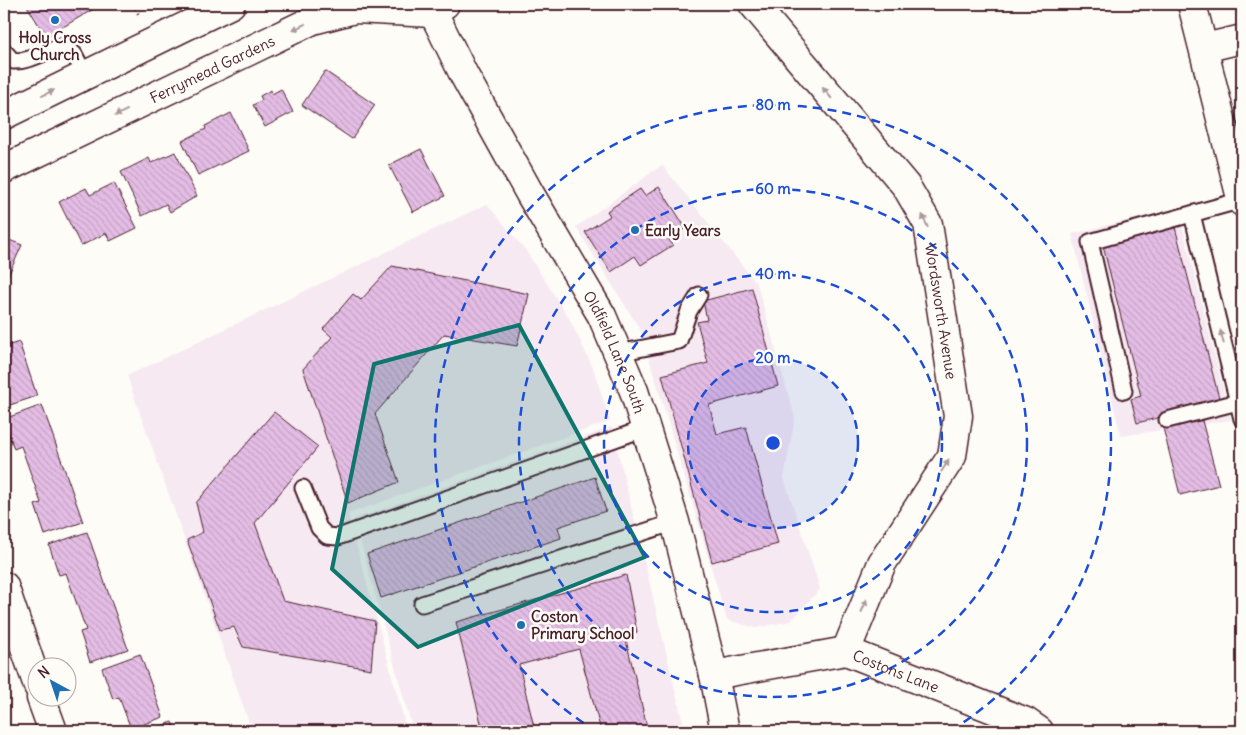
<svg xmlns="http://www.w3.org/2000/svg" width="1246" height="735" viewBox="0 0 1246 735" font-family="Delius,sans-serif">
<defs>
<pattern id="building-back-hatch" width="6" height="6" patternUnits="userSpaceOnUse" patternTransform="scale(1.25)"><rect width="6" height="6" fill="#e4bde5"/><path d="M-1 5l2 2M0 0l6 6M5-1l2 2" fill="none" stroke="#c5a2c5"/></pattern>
</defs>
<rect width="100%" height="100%" fill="#fdfcf7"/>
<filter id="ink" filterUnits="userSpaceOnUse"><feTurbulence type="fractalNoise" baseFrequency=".02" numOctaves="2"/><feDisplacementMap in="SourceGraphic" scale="10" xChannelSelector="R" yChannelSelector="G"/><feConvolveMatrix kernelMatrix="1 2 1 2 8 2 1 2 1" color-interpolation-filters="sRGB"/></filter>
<g filter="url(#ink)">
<g fill="#f6e9f2">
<polygon points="662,165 757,284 795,418 784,478 820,589 791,621 756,628 727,620 641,331 576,227"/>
<polygon points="487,204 526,251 570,320 593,368 610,421 348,514 407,731 252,731 127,376"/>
<polygon points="1178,208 1231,420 1121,436 1072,234"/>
<polygon points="612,427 685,731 413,731 354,519"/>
</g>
<g fill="url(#building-back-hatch)" stroke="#4a1f2b">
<polygon points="26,4 102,4 46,37"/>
<polygon points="325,71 375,105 352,139 302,105"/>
<polygon points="281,89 293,112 265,127 253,105 262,100 260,96 271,90 272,94"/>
<polygon points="231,113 249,151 198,175 182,141 206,129 205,126"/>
<polygon points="421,149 445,196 413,212 389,165"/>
<polygon points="175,152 197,196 170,212 166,204 142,216 121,172 149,158 151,163"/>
<polygon points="114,183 137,228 110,241 106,233 81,246 59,202 86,188 90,195"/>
<polygon points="659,187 686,228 668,238 673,245 641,265 635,256 611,272 585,232 610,216 607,211 640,189 645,196"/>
<polygon points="1175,227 1220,402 1137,423 1131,399 1141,396 1103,246"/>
<polygon points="4,238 22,245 4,285"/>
<polygon points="392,266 529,294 517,346 444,334 375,414 399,482 348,503 303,369 332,337 323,329 353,294 361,300"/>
<polygon points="752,288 778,386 709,405 717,434 746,427 778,544 712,562 662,375 708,363 697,322 707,320 703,301"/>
<polygon points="19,342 37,396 4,407 4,347"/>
<polygon points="42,405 83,522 45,535 35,505 41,503 21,446 14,449 4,419"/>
<polygon points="274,412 318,447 255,523 283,601 375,621 371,669 243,647 234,627 220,630 187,540 203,532 196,503"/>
<polygon points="1201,417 1219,485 1180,495 1163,428"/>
<polygon points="595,477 606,511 558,527 561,538 381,598 367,554"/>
<polygon points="87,532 128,649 90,662 80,632 86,630 66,573 59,575 49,545"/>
<polygon points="626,575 637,632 625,636 648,731 601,731 579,649 519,665 535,731 483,731 456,622"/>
<polygon points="140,654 163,717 131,729 119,697 113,699 102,668"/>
<polygon points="172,722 176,731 147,731"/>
</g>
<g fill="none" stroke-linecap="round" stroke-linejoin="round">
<g stroke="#4a1f2b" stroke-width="19">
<g id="service">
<path d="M4,51L13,61C31,62 47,50 64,45L74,54L85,75"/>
<polyline points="1192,214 1242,419"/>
<polyline points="618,353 679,341 689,311 699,295"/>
<polyline points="1124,391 1090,242 1242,200"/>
<polyline points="1167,420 1242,401"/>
<polyline points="303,488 319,528 327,536 338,537 646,428"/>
<polyline points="422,604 675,522"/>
</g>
</g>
<g stroke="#4a1f2b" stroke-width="31">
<g id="minor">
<path id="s1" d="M753,4L906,186L928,224L958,416L952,456L882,563L846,651"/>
<polyline points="1204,48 1242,39"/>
<polyline points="4,115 231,4"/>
<path id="s2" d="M4,169L313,20L355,9L432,13L445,4"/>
<polyline points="4,586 38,686"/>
<path id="s3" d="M714,675L846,651L1026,722L1039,731"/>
<polyline points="41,698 53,731"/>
</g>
</g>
<g stroke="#4a1f2b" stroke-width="31">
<g id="tertiary">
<path id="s4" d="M429,4L464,75L530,194L602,316L634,391L675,522L714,675L725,731"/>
</g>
</g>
<g stroke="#4a1f2b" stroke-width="31">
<polyline id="primary" points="1192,4 1242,202"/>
</g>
<polyline stroke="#4a1f2b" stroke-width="3" stroke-dasharray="1 4" stroke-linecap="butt" points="133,4 140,17"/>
<use href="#service" stroke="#fdfcf7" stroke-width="15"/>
<use href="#minor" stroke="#fdfcf7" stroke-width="28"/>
<use href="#tertiary" stroke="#fdfcf7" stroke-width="28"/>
<use href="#primary" stroke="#fdfcf7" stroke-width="28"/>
</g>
<defs><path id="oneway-solid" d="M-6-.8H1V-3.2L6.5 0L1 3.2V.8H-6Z" transform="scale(1.25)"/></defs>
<g fill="#ac999b">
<use href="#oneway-solid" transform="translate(299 27) rotate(154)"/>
<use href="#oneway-solid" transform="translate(48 93) rotate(-26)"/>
<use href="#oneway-solid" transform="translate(827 93) rotate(-130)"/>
<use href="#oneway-solid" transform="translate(121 113) rotate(154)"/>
<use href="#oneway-solid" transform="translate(925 221) rotate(-113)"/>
<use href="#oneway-solid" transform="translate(1222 337) rotate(-104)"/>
<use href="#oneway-solid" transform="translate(945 466) rotate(-57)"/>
<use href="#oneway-solid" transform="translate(864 606) rotate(-68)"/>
</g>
</g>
<path fill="#0f766e" fill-opacity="0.2" stroke="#0f766e" stroke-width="4" stroke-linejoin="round" d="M519,325L645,557L418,647L332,569L374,364Z"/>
<circle cx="773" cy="443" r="85" fill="#1d4ed8" fill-opacity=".12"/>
<g fill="none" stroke="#1d4ed8" stroke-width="2.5" stroke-dasharray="9 6">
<circle cx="773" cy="443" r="85"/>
<circle cx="773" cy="443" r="169"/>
<circle cx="773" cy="443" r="254"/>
<path d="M596 731A338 338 0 1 1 950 731"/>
</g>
<g fill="#1f6fb2" stroke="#fdfcf7" stroke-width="2">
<circle cx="55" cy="20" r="5"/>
<circle cx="635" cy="230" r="5"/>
<circle cx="521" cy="625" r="5"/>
</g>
<g text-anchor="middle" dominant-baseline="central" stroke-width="5" stroke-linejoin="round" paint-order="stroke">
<g font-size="15" font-weight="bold" fill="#4a1f2b" stroke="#fdfcf7" text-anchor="start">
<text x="55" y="37" text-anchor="middle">Holy Cross<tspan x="55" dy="17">Church</tspan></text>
<text x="645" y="230">Early Years</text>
<text x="531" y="616">Coston<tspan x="531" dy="17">Primary School</tspan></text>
</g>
<g font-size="15" fill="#4a1f2b" stroke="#fdfcf7">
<text stroke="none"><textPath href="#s2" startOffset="231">Ferrymead Gardens</textPath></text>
<text stroke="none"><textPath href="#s1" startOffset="370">Wordsworth Avenue</textPath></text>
<text stroke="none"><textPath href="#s4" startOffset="395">Oldfield Lane South</textPath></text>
<text stroke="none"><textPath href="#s3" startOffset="188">Costons Lane</textPath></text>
</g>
</g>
<circle cx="773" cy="443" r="8" fill="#1d4ed8" stroke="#fdfcf7" stroke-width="2.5"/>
<g font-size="15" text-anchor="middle" font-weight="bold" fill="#1d4ed8" stroke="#fdfcf7" stroke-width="5" stroke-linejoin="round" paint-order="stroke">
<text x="773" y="110">80 m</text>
<text x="773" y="194">60 m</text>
<text x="773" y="279">40 m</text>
<text x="773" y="363">20 m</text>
</g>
<rect width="1246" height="735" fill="none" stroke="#fdfcf7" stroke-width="20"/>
<rect x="10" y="10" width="1226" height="715" fill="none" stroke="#4a1f2b" stroke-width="2" filter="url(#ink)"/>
<g transform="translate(52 682) rotate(320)"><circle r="24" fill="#fdfcf7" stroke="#b5a4a5"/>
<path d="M0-4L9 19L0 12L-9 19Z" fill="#1f6fb2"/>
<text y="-8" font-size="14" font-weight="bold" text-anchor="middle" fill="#4a1f2b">N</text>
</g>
</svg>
